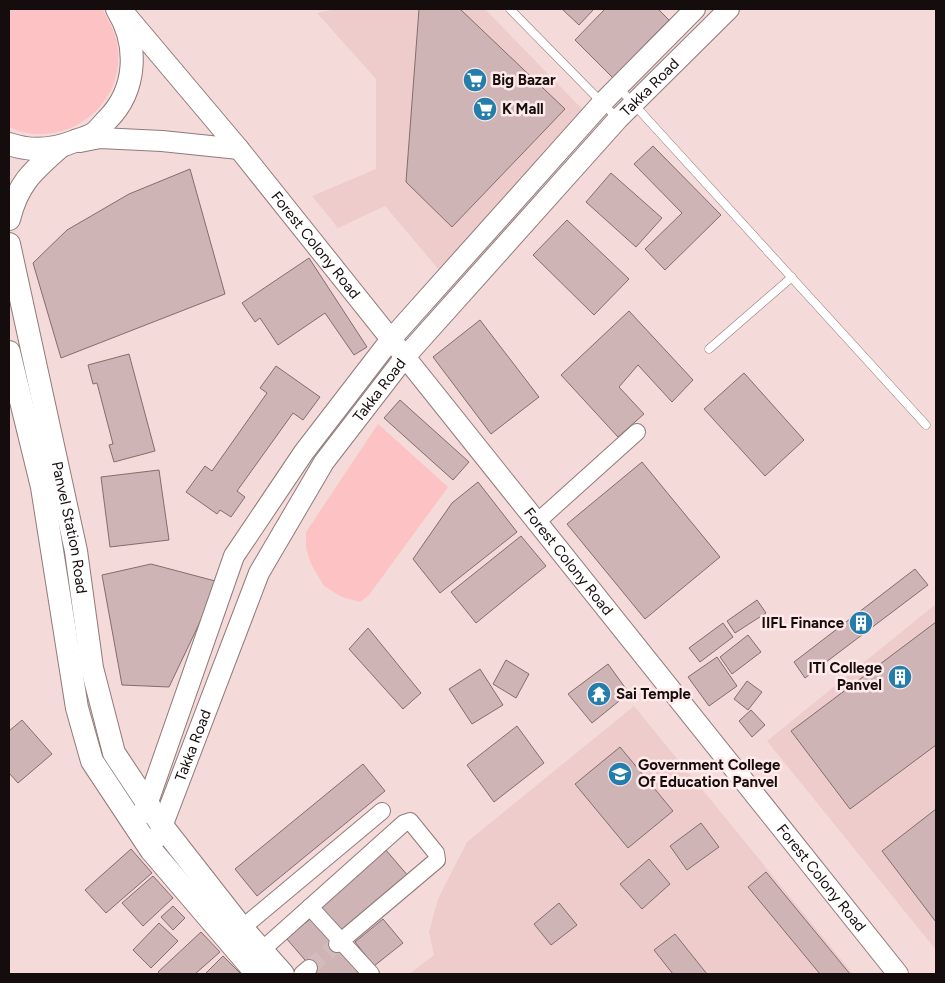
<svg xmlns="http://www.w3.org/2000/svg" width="945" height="983" viewBox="0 0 945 983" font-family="Figtree,sans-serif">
<rect width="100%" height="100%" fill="#f5dada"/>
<g fill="#efcccc">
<polygon points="336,9 485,9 589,116 439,270 385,206 338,228 312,196 376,169 376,79 317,13"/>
<polygon points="936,604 936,950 767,741"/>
<polygon points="634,706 853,974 409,974 434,955 429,932 438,899 467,842"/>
</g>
<g fill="#fdc2c3">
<path d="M9,9H102C112,25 120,43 118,63C115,115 56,150 9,127Z"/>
<polygon points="378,424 448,487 369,595 360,602 342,597 324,586 311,564 306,548 306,532"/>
</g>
<g fill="#ceb4b4" stroke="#846d6d">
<polygon points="419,9 460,9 565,109 452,227 406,182"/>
<polygon points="562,9 594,9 579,25"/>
<polygon points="605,9 658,9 669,20 613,78 575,40"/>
<polygon points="653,146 721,215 665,270 645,249 682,213 634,164"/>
<polygon points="190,169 225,294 61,358 33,263 67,230 129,194"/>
<polygon points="611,173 662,218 636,247 586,202"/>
<polygon points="567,220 629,279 594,315 533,255"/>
<polygon points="309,258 367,347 354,355 325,313 278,345 260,318 255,322 242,303"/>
<polygon points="629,311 693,380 672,402 638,365 619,387 644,414 618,437 561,375"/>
<polygon points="480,320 539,397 491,434 433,357"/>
<polygon points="129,354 155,451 114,462 109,445 113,444 97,383 93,384 88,365"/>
<polygon points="276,366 320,397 303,420 293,413 237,491 245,497 231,517 220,510 217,514 186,492 205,466 212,471 267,393 260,388"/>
<polygon points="744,373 804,440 765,476 704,409"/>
<polygon points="400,400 469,462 453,480 384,418"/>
<polygon points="642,462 720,557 645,619 567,524"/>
<polygon points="159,470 169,540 110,547 101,477"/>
<polygon points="478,482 517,532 440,593 413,559 452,503"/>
<polygon points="521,536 546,566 476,623 451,592"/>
<polygon points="151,564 219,582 169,687 122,685 102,575"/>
<polygon points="915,569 928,585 805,678 794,662"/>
<polygon points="757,600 766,613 735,633 727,621"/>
<polygon points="936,622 936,745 850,809 791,731"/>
<polygon points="723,623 733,637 700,662 689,648"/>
<polygon points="368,628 421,693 403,709 349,649"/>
<polygon points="748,635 761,652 732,674 720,657"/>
<polygon points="717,657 737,686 709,706 688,677"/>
<polygon points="506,660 529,674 516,698 493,684"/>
<polygon points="608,664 629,693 592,723 568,694"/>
<polygon points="480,669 503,705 472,724 449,689"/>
<polygon points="747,681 762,692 748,710 734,699"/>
<polygon points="751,710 765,725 752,737 739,721"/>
<polygon points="22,720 52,754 18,783 9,773 9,731"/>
<polygon points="517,726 544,763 494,802 467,765"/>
<polygon points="620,747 673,811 628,848 575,784"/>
<polygon points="363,764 385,791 257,896 235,869"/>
<polygon points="936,809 936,922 882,851"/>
<polygon points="701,823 719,847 687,870 670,846"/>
<polygon points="131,849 152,873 106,913 85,890"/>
<polygon points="385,849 409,877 339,935 315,907"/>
<polygon points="649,859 670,884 642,909 620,884"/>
<polygon points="766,872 850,974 820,974 748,887"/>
<polygon points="153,876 173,898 143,926 122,903"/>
<polygon points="559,903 577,925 551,945 534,924"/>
<polygon points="173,906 185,918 173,930 161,917"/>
<polygon points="314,916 361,974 317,974 286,938"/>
<polygon points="383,919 403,943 374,966 355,942"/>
<polygon points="159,923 178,941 151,968 133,950"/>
<polygon points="201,932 220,952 195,974 160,974 158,972"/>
<polygon points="675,934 707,974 673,974 654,950"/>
<polygon points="223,956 241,974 205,974"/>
</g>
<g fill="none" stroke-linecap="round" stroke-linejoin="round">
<polyline stroke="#d3bbbb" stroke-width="16" stroke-dasharray="16 8" stroke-linecap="butt" points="309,968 337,944"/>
<g stroke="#917a7a" stroke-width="9">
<g id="service">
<polyline points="510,9 617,118"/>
<polyline points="619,88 926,425"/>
<polyline points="709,349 792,277"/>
</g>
</g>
<g stroke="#917a7a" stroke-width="18">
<g id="minor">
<polyline points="537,522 637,432"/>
<polyline points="310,907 341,941 337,944"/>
<polyline points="242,928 382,811"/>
<polyline points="262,950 404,823 410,821 436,853 437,860 341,941 371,974"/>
<polyline points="302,974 309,968"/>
</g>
</g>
<g stroke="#917a7a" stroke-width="22">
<g id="tertiary">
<path id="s1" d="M121,9L239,149L898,974"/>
<polyline points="80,142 100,138 162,141 239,149"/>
<polyline points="142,814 148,802 234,556 304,452 391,339 602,103 695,9"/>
<path id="s2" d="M158,837L259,573L324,462L405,357L618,119L729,9"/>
</g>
</g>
<g stroke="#917a7a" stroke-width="24">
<g id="secondary">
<path d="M9,144C32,152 53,150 75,141C81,139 88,137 93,134C98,131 102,125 107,120C137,90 139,45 117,9"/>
<path d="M9,219C18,183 33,171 60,147"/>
<path id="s3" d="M9,244L76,551L92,668L114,753L163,827L242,928L283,974"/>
<polyline points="9,352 42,487 77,708 92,761 151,850 257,974"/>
</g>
</g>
<use href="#service" stroke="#fff" stroke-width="8"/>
<use href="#minor" stroke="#fff" stroke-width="16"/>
<use href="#tertiary" stroke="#fff" stroke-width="20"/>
<use href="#secondary" stroke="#fff" stroke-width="22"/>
</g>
<defs>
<g id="supermarket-disc" transform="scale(1.25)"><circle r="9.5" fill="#247eac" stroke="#ffe9e9"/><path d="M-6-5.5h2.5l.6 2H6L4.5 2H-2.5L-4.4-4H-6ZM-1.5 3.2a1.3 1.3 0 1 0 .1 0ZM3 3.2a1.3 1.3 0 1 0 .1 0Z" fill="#fff"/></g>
<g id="building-disc" transform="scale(1.25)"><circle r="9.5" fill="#247eac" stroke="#ffe9e9"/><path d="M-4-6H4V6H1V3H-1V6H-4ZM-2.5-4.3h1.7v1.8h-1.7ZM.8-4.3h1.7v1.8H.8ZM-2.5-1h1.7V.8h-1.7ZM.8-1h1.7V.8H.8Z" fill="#fff"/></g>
<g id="temple-disc" transform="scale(1.25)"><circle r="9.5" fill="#247eac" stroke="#ffe9e9"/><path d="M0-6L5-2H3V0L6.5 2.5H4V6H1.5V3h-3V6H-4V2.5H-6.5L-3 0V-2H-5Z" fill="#fff"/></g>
<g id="university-disc" transform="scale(1.25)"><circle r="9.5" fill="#247eac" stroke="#ffe9e9"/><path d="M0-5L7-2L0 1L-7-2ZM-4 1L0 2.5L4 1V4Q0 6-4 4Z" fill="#fff"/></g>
</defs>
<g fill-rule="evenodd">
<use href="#supermarket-disc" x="475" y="80"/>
<use href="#supermarket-disc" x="485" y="109"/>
<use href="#building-disc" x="861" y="623"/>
<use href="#building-disc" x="900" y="677"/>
<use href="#temple-disc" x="599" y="694"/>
<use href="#university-disc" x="620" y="774"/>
</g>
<g text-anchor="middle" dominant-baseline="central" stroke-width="5" stroke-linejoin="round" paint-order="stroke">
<g font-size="15" font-weight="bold" fill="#150d0d" stroke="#ffe9e9" text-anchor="start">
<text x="492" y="80">Big Bazar</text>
<text x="502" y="109">K Mall</text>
<text x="844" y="623" text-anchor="end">IIFL Finance</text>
<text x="882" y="668" text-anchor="end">ITI College<tspan x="882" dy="17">Panvel</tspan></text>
<text x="616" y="694">Sai Temple</text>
<text x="638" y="765">Government College<tspan x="638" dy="17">Of Education Panvel</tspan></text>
</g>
<g font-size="15" fill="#150d0d" stroke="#ffe9e9">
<text stroke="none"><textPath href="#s2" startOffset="908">Takka Road</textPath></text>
<text stroke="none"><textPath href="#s1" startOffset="306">Forest Colony Road</textPath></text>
<text stroke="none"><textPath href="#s2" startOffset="502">Takka Road</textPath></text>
<text stroke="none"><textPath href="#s3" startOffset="290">Panvel Station Road</textPath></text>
<text stroke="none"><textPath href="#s1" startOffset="711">Forest Colony Road</textPath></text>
<text stroke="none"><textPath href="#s2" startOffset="98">Takka Road</textPath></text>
<text stroke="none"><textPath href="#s1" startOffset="1116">Forest Colony Road</textPath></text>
</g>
</g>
<rect width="945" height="983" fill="none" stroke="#150d0d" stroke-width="20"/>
</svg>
